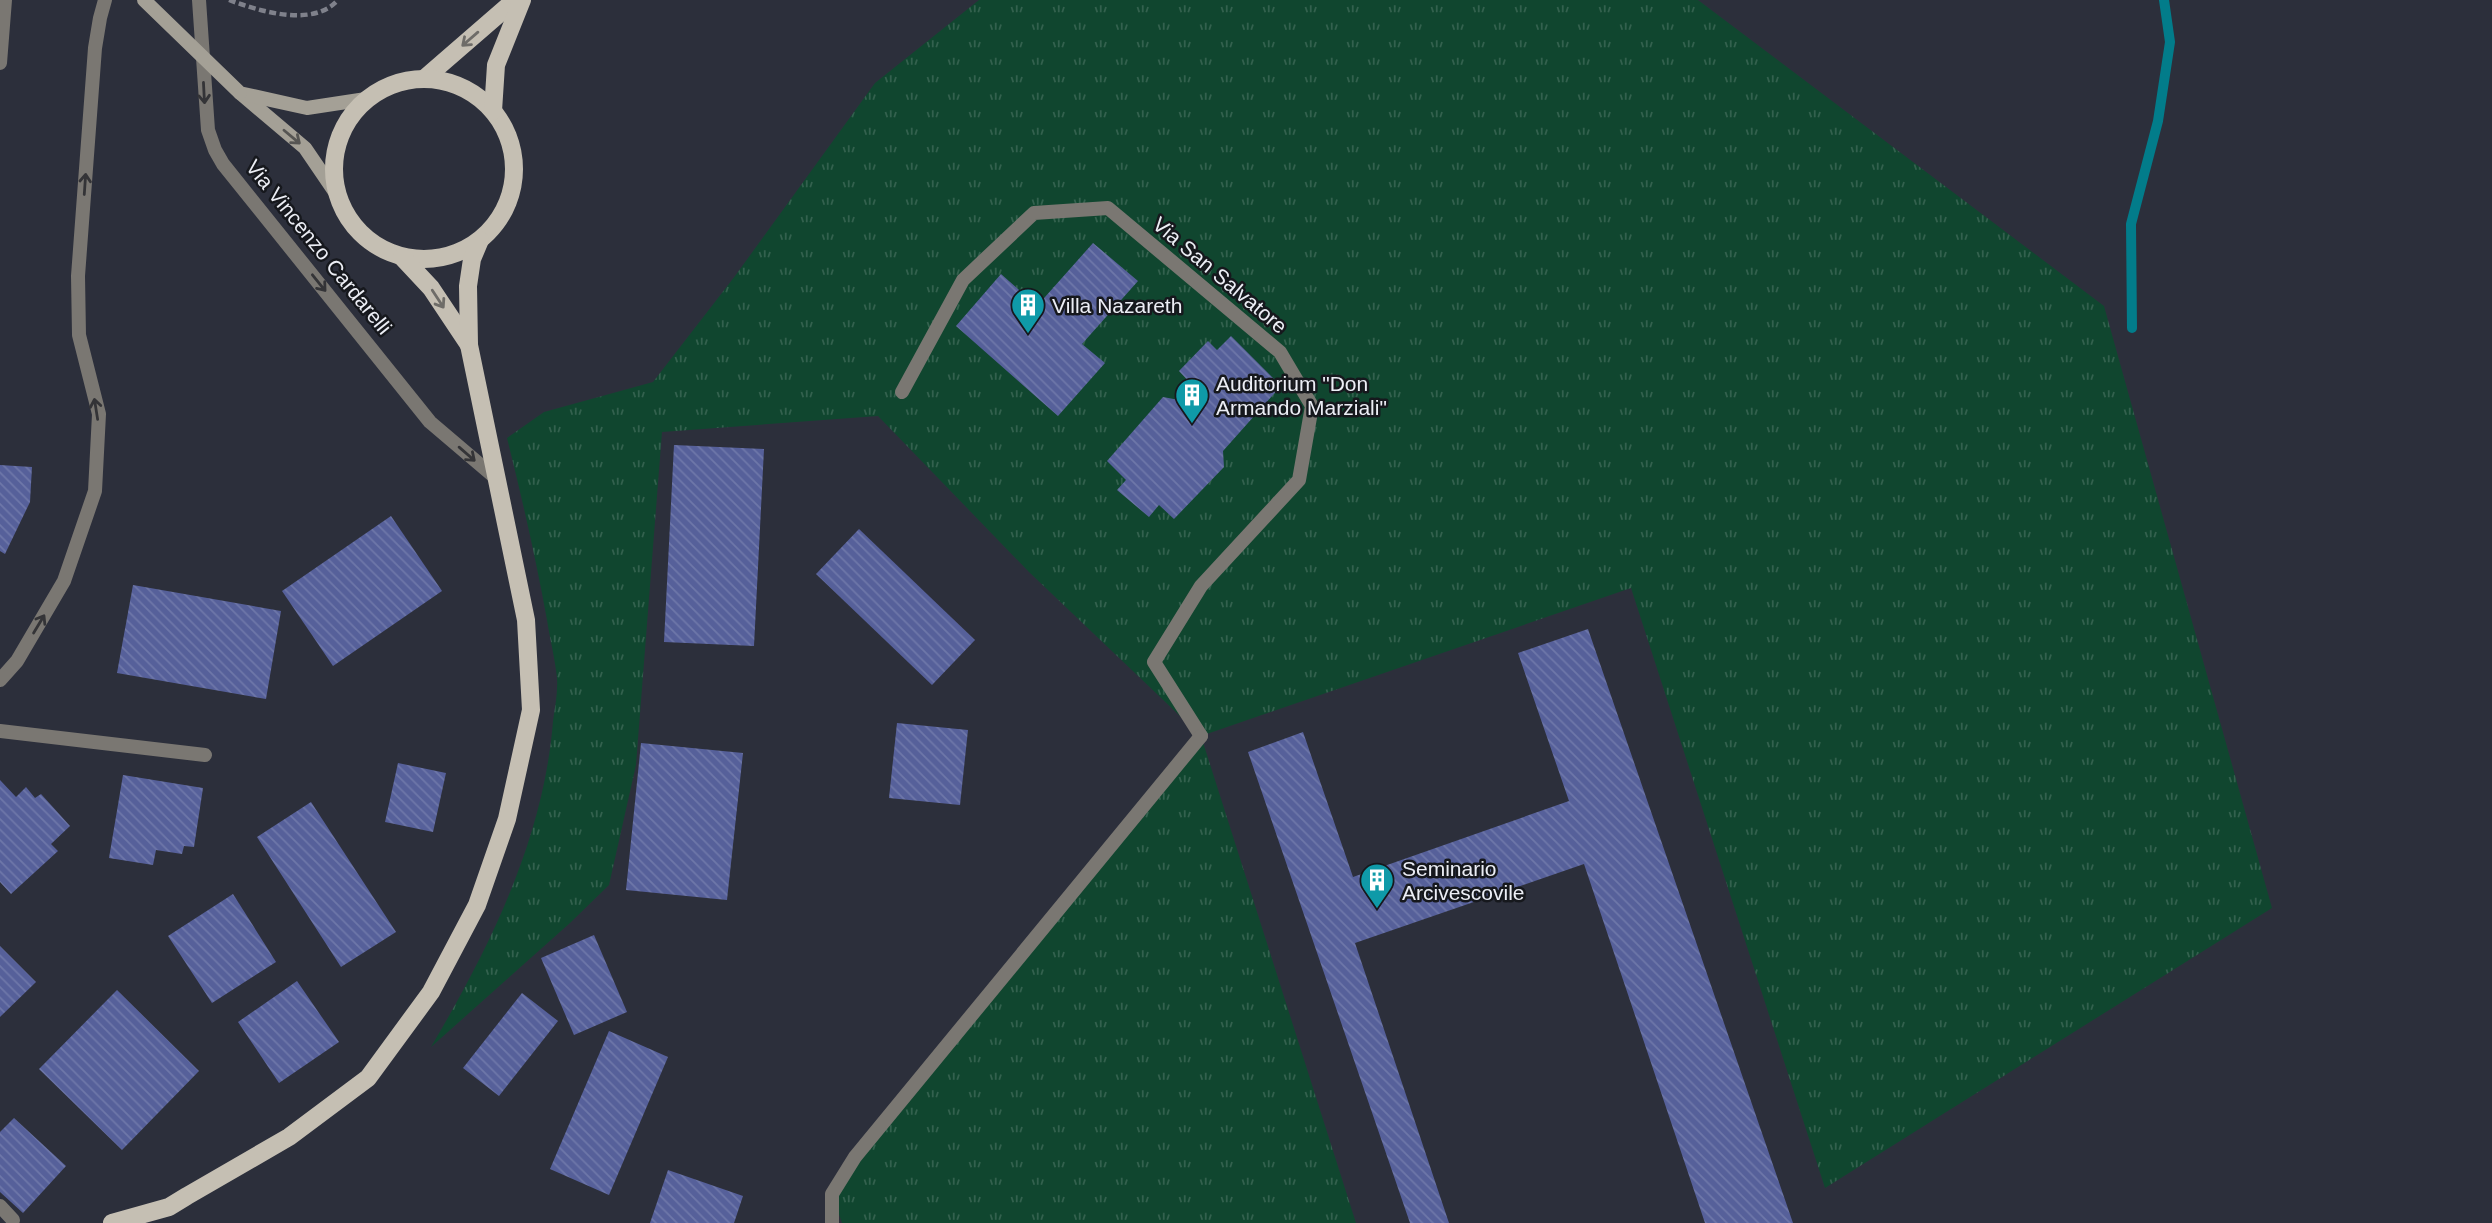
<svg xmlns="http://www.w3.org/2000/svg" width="2492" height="1223" viewBox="0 0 2492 1223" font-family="Arial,sans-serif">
<defs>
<pattern id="grass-tufts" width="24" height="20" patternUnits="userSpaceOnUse" patternTransform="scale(1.75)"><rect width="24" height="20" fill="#10462f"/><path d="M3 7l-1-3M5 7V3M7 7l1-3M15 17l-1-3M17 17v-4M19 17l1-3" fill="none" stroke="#33614e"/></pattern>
<pattern id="building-back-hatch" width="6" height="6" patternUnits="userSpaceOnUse" patternTransform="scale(1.75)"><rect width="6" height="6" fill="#56609a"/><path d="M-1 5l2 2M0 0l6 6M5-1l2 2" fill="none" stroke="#6e77a9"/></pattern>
</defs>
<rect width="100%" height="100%" fill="#2c2f3b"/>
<path fill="url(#grass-tufts)" d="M979,0H1698L2104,306L2272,908L1825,1188L1631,588L1201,736L1356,1223H842L832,1194L1201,736L1029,572L878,416L662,432L636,765L609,885L570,923L431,1047C490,947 544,838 553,721C555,707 558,692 557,678C555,659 550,639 547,620C536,559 522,498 507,438L544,412L653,382L735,276L875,83Z"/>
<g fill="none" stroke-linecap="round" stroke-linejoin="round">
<polyline stroke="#027c8a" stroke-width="10" points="2132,328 2131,224 2158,121 2170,42 2164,0"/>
</g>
<g fill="url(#building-back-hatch)">
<polygon points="1093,243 1138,281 1082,344 1105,363 1058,416 956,326 1001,274 1037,306"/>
<polygon points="1231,336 1281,386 1223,451 1224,467 1174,519 1159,505 1149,517 1117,490 1126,480 1107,461 1163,397 1179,400 1193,386 1179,371 1208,341 1217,350"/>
<polygon points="674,445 764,449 754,646 664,642"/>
<polygon points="0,465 32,467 30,502 5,554 0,551"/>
<polygon points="391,516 442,591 333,666 282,591"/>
<polygon points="859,529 975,640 932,685 816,574"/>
<polygon points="133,585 281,611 266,699 117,673"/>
<polygon points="1588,629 1793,1223 1705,1223 1584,864 1355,943 1449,1223 1410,1223 1248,752 1303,732 1353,877 1569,801 1518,653"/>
<polygon points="897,723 968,730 960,805 889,798"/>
<polygon points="641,743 743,753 727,900 626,890"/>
<polygon points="398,763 446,773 433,832 385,822"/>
<polygon points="123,775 203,788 194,847 184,846 182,854 156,850 153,865 109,858"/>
<polygon points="0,780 16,797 26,787 35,798 41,794 70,826 51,844 58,851 11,894 0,882"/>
<polygon points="311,802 396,932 341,967 257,837"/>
<polygon points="233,894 276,962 212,1003 168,936"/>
<polygon points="594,935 627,1012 574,1035 541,958"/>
<polygon points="0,946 36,982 0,1017"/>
<polygon points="297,981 339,1042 279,1083 238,1022"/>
<polygon points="117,990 199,1071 122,1150 39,1069"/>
<polygon points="522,993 558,1021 499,1096 463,1068"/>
<polygon points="609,1031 668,1057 609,1195 550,1169"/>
<polygon points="14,1118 66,1166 23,1213 0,1192 0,1132"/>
<polygon points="668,1170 743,1196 734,1223 650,1223"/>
</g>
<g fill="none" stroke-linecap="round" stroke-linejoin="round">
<path stroke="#7f818b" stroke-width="4.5" stroke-dasharray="7 3.5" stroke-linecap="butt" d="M229,0C259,11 313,28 338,0"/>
<g stroke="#7a7772" stroke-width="14">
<polyline points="0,63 5,0"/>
<polyline points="902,392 963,280 1034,213 1108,208 1280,352 1312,406 1299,480 1201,586 1154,662 1201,736"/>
<polyline points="0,1206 13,1220"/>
</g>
<g stroke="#7a7772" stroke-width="14">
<polyline points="199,0 208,130 215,150 223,164 430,422 497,479"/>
<polyline points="0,680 17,661 64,581 95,491 99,414 79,335 78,276 95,48 100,18 105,0"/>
<polyline points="0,731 205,755"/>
<polyline points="832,1223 832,1194 855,1157 1201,736"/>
</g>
<g stroke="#a4a096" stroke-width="14">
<polyline points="240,93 305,148 337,195"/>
<polyline points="244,94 307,108 366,99"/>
</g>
<g stroke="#c5bfb3" stroke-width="18">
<polyline points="425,78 515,0"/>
<circle cx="424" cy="169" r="90"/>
<polyline points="493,111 496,65 522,0"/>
<polyline points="402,257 431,288 469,345"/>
<polyline points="112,1223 169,1207 187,1196 289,1137 368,1078 431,992 477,905 507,819 531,710 526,620 469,345 468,286 472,259 480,240"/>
</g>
<polyline stroke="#a4a096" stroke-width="14" points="144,0 240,93"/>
</g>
<defs><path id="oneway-shaft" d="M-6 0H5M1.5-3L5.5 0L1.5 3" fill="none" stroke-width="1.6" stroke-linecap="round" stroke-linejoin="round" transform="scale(1.75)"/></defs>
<g stroke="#6e6c68">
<use href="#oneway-shaft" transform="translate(470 39) rotate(139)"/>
<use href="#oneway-shaft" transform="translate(438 299) rotate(57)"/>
</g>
<g stroke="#343437">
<use href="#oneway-shaft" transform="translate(204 93) rotate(87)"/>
<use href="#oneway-shaft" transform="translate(85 184) rotate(-86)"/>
<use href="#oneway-shaft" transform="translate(319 283) rotate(51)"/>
<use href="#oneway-shaft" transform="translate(96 409) rotate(-99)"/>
<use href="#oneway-shaft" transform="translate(467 454) rotate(41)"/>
<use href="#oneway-shaft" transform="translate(39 624) rotate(-59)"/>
</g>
<use stroke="#565553" href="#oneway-shaft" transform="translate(292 137) rotate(40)"/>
<defs>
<g id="building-pin" transform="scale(1.75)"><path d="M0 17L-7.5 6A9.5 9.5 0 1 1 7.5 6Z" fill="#0f9aa8" stroke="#16181d"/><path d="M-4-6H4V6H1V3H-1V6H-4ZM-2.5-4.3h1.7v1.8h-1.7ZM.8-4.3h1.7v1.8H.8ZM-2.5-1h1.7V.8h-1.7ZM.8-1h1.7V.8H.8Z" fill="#fff"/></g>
</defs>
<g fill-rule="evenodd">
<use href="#building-pin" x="1028" y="305"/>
<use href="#building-pin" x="1192" y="395"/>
<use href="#building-pin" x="1377" y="880"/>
</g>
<g text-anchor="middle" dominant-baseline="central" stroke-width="5" stroke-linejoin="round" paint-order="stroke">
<g font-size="21" fill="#eceef5" stroke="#16181d">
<text transform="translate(319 247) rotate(51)">Via Vincenzo Cardarelli</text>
<text transform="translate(1220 275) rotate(40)">Via San Salvatore</text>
</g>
<g font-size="21" fill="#eceef5" stroke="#16181d" text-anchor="start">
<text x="1052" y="305">Villa Nazareth</text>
<text x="1216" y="383">Auditorium "Don<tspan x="1216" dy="24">Armando Marziali"</tspan></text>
<text x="1402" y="868">Seminario<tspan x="1402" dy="24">Arcivescovile</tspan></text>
</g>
</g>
</svg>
